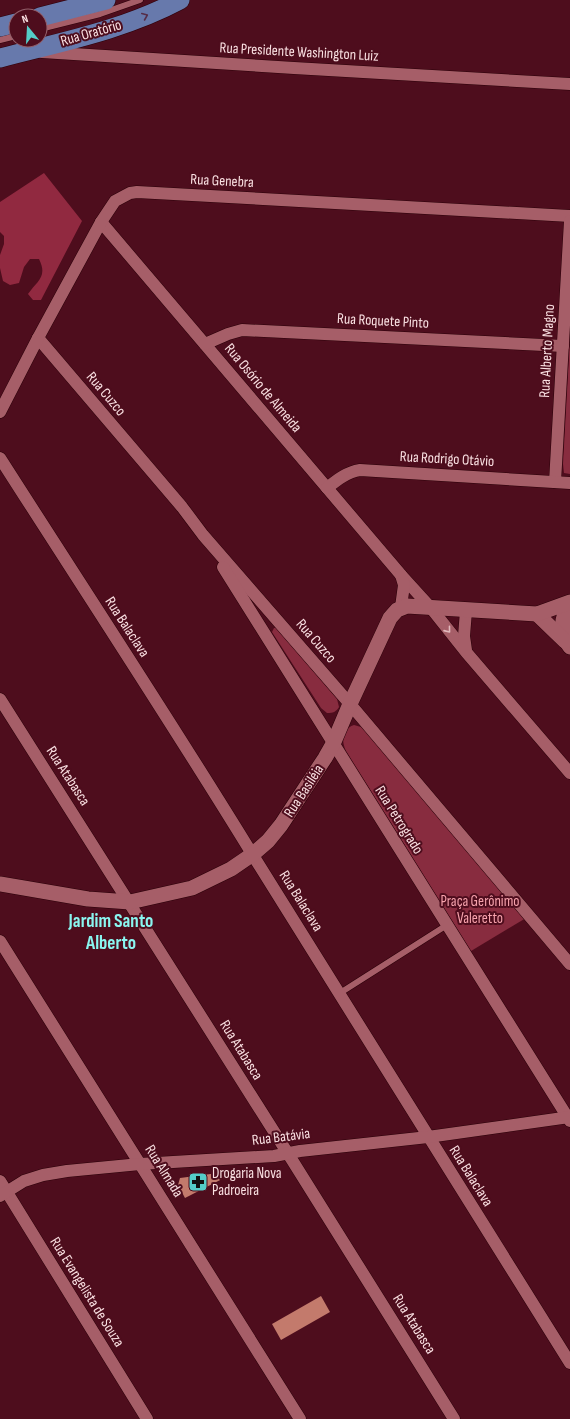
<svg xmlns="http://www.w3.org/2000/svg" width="570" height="1419" viewBox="0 0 570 1419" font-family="'Sofia Sans Condensed',sans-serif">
<rect width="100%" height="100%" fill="#4e0d1d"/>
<g fill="#882c3f">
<polygon points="570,339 570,474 564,473 563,464"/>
<path d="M274,628H276L278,630L337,699L339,707C336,712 333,713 327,713L321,708L272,632Z"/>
<path d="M354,725L361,727L364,729L526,918L471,951L346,751C341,741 342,729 354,725Z"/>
</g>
<path fill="#912940" d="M44,173L82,221L41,300H33L28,294C37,281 48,277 39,259H30L24,267L19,283L10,285L3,281L0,268V255L4,244V236L0,232V202Z"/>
<g fill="#c37a6c">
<polygon points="226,1172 228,1176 185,1198 178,1185 180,1178"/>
<polygon points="321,1296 330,1312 281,1340 272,1324"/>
</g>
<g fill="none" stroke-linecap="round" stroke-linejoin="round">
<g stroke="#2b0009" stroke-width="7">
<g id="service">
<polyline points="40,29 100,14 140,0"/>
<polyline points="0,40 16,36"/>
<polyline points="340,993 447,925"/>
</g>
</g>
<g stroke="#2b0009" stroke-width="13">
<g id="minor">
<polyline points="42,52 294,68 570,84"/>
<polyline points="101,222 401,575 431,608 466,652 570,773"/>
<polyline points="38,338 182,507 203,535 350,704 570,964"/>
<polyline points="205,344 228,334 242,330 563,346"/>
<polyline points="0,412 38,338 101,222 115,201 130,193 137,192 570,216"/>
<path d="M0,458C85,591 172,723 254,857C359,1026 465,1194 570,1363"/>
<polyline points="555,482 570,221"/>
<path d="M327,488C337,480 347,472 360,470L570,483"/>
<polyline points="223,567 570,1121"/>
<polyline points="401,575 404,585 401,607"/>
<polyline points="466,650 464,636 466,611"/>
<polyline points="0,699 292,1160 454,1419"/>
<polyline points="0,941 300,1419"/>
<polyline points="0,1181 147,1419"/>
<polyline points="0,1196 24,1181 43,1175 67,1171 140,1164 274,1156 300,1151 428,1137 570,1117"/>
</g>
</g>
<g stroke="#2b0009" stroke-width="16">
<g id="tertiary">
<path d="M570,605C560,618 560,634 570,647"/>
<polyline points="537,614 565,641"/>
<polyline points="0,884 88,899 130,902 192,888 231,869 253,854 268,841 281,825 325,758 333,744 350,704 390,618 397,610 407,606 537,614 570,602"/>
</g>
</g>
<g stroke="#2b0009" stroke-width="20">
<g id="primary">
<polyline points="40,17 106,0"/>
<polyline points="0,27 16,23"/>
<path d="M0,58C61,42 124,30 180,0"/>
</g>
</g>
<use href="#service" stroke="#a65e68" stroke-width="6"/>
<use href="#minor" stroke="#a65e68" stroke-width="12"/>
<use href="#tertiary" stroke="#a65e68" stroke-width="15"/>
<use href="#primary" stroke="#6779ac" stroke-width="19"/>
</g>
<defs><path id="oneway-chevron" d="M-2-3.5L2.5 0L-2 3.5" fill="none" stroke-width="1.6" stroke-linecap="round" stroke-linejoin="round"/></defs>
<use stroke="#562d48" href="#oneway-chevron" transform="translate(145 16) rotate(-23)"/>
<use stroke="#e1b9bd" href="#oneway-chevron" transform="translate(448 630) rotate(51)"/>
<defs>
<g id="pharmacy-square" transform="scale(1)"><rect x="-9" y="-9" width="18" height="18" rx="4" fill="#54cdc8" stroke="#4e0d1d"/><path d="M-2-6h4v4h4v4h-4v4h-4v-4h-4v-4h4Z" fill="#111"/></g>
</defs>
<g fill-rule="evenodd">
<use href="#pharmacy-square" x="198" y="1182"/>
</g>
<g text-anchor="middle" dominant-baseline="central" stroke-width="4" stroke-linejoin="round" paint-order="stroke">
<g font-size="15" fill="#fae0e2" stroke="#4e0d1d">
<text transform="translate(91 33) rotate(-16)">Rua Oratório</text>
<text transform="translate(299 52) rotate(3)">Rua Presidente Washington Luiz</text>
<text transform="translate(222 181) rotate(3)">Rua Genebra</text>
<text transform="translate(383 321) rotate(3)">Rua Roquete Pinto</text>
<text transform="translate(547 351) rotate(-87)">Rua Alberto Magno</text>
<text transform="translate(263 388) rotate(50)">Rua Osório de Almeida</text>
<text transform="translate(106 394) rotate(50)">Rua Cuzco</text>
<text transform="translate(447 459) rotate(3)">Rua Rodrigo Otávio</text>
<text transform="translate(127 627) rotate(57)">Rua Balaclava</text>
<text transform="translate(316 641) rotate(49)">Rua Cuzco</text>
<text transform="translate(68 776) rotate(57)">Rua Atabasca</text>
<text transform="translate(304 791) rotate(-57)">Rua Basiléia</text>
<text transform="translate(399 820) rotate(58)">Rua Petrogrado</text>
<text transform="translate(301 901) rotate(58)">Rua Balaclava</text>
<text transform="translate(241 1050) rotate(58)">Rua Atabasca</text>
<text transform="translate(281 1137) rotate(-7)">Rua Batávia</text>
<text transform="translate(164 1171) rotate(58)">Rua Almada</text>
<text transform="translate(471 1176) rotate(58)">Rua Balaclava</text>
<text transform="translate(87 1292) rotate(58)">Rua Evangelista de Souza</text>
<text transform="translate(414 1324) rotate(58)">Rua Atabasca</text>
</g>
<g font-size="15" fill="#f7a3ad" stroke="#4e0d1d">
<text x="480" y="901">Praça Gerônimo<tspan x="480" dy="17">Valeretto</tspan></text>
</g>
<g font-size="15" fill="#fae0e2" stroke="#4e0d1d" text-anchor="start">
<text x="212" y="1173">Drogaria Nova<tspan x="212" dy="17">Padroeira</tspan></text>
</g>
<g font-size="19" font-weight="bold" fill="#8af6f0" stroke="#4e0d1d">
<text x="111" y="921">Jardim Santo<tspan x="111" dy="22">Alberto</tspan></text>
</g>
</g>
<g transform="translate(28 28) rotate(342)"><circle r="19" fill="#4e0d1d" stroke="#93616c"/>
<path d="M0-3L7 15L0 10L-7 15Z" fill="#54cdc8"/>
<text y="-6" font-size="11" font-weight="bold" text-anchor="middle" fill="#fae0e2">N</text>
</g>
</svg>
